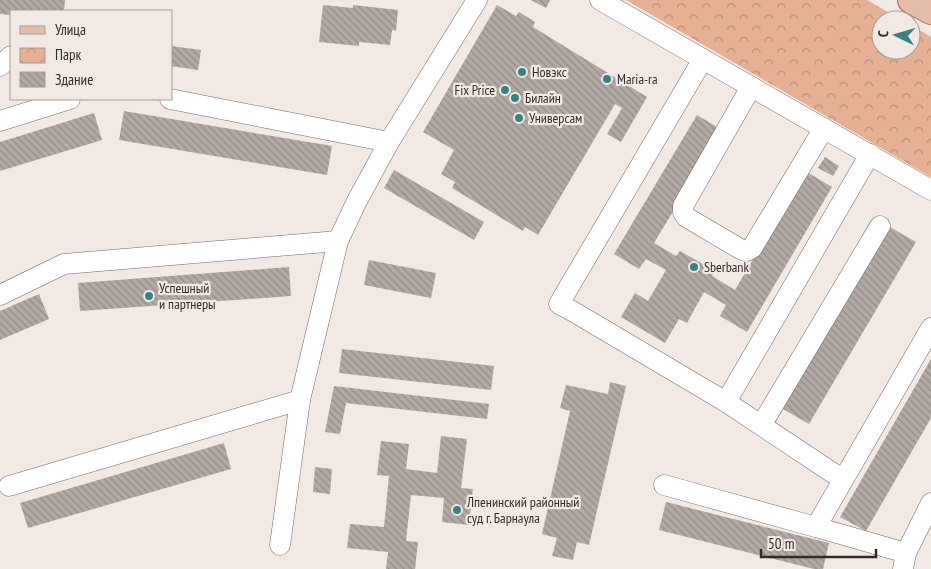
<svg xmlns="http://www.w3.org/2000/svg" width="931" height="569" viewBox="0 0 931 569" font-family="'PT Sans Narrow',sans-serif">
<defs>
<pattern id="park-crowns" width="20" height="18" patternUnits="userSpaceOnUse" patternTransform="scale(1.25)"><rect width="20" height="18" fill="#e5b093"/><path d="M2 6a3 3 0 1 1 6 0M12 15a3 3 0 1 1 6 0" fill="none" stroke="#ba8f78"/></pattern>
<pattern id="building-back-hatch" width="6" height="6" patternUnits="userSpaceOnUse" patternTransform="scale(1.25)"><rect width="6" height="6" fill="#b3aaa5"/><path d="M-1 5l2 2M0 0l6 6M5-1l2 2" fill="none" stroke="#928b87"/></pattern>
</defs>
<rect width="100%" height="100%" fill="#f3e9e4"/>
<polygon fill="url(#park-crowns)" points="626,0 867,0 902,20 881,20 881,50 911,50 911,25 931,37 931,177"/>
<g fill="url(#building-back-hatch)">
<polygon points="0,0 65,0 64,11 11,11 11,15 0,14"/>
<polygon points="531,0 550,0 546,8"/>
<polygon points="323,5 353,8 353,5 398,10 396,31 392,30 390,45 359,42 359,46 319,42"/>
<polygon points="497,5 516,16 519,12 535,22 533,27 647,97 621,142 607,134 622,108 615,104 538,235 525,227 523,231 452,188 455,182 441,174 454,150 423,132"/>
<polygon points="171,46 201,50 198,70 171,66"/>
<polygon points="124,111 332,146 327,175 119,140"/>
<polygon points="94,113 102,140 0,171 0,142"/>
<polygon points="697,115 722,130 654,243 676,256 680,251 715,271 712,276 735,290 805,171 832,187 747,332 720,316 726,305 704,292 687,323 679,319 665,343 621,317 635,293 648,301 666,270 646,259 639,269 614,254"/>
<polygon points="825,157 839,166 833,176 818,168"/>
<polygon points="394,170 484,222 474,240 384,188"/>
<polygon points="890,227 916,242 809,424 783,409"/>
<polygon points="369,260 436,273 431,298 364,285"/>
<polygon points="289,267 291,296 80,311 78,283"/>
<polygon points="39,294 49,319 0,340 0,311"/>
<polygon points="342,349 494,366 491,390 339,373"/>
<polygon points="931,359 931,418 866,531 840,517"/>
<polygon points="610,382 626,386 589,545 577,542 573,560 552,556 557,538 542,534 570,411 560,408 566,385 608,394"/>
<polygon points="334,386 489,404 487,419 346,403 340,434 325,432"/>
<polygon points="441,436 467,439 461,488 473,489 469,525 442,522 444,498 411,495 406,541 418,542 415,569 386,569 388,552 347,548 350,524 384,527 389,476 377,475 381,441 409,444 406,469 437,473"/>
<polygon points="224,443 231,469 28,528 20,503"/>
<polygon points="315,467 332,469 330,494 313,492"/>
<polygon points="666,502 829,543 823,569 814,569 659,530"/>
</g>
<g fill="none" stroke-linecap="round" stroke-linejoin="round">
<g stroke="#726a65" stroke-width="21">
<g id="minor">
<polyline points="600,0 931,190"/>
<polyline points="703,59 559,304 574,312 726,402 842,479"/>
<polyline points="0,66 11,56"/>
<polyline points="751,87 683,206 683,212 686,217 742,250 747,251 752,248 824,128"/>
<polyline points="170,99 389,142"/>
<polyline points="0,121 70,99"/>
<polyline points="0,295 64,264 338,241"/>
<polyline points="726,402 870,154"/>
<polyline points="762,424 880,226"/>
<polyline points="664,485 816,527"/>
<polyline points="9,486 300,400"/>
<polyline points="280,545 300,400 338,241 357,201 389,142 477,0"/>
<polyline points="906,553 816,527 931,328"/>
<polyline points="903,569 906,553 931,503"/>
</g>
</g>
<g stroke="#9b6f56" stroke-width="28">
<polyline id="major" points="911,0 931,11"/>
</g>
<use href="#minor" stroke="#fff" stroke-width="20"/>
<use href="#major" stroke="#e6bea7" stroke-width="26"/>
</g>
<g fill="#388185" stroke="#f3e9e4" stroke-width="2">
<circle cx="522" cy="72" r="5"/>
<circle cx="607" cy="79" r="5"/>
<circle cx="505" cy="90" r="5"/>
<circle cx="515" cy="98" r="5"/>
<circle cx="519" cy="118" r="5"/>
<circle cx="694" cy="267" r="5"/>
<circle cx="149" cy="296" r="5"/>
<circle cx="457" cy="510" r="5"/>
</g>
<g text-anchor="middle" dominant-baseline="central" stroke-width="4.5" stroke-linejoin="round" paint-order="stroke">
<g font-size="14" fill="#2f2c2a" stroke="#f3e9e4" text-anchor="start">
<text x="532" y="72">Новэкс</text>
<text x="617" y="79">Maria-ra</text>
<text x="495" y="90" text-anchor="end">Fix Price</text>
<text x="525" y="98">Билайн</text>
<text x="529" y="118">Универсам</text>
<text x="704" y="267">Sberbank</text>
<text x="159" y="288">Успешный<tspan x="159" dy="16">и партнеры</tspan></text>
<text x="467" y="502">Лпенинский районный<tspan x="467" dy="16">суд г. Барнаула</tspan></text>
</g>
</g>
<rect x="10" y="10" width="162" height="90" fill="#f3e9e4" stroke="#a59d9a"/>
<rect x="20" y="26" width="25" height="8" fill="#e6bea7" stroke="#a59d9a"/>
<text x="55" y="35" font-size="15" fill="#2f2c2a">Улица</text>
<rect x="20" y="48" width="25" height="15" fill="url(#park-crowns)" stroke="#a59d9a"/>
<text x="55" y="60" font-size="15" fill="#2f2c2a">Парк</text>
<rect x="20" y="72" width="25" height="15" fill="url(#building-back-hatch)" stroke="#a59d9a"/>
<text x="55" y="85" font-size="15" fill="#2f2c2a">Здание</text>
<g transform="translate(896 35) rotate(275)"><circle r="24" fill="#f3e9e4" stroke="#a59d9a"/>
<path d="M0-4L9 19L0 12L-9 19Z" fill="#388185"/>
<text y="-8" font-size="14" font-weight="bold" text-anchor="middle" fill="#2f2c2a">С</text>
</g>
<path d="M761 549v8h115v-8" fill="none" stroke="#2f2c2a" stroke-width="2.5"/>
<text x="768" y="549" font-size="15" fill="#2f2c2a" stroke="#f3e9e4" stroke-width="4" paint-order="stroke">50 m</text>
</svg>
